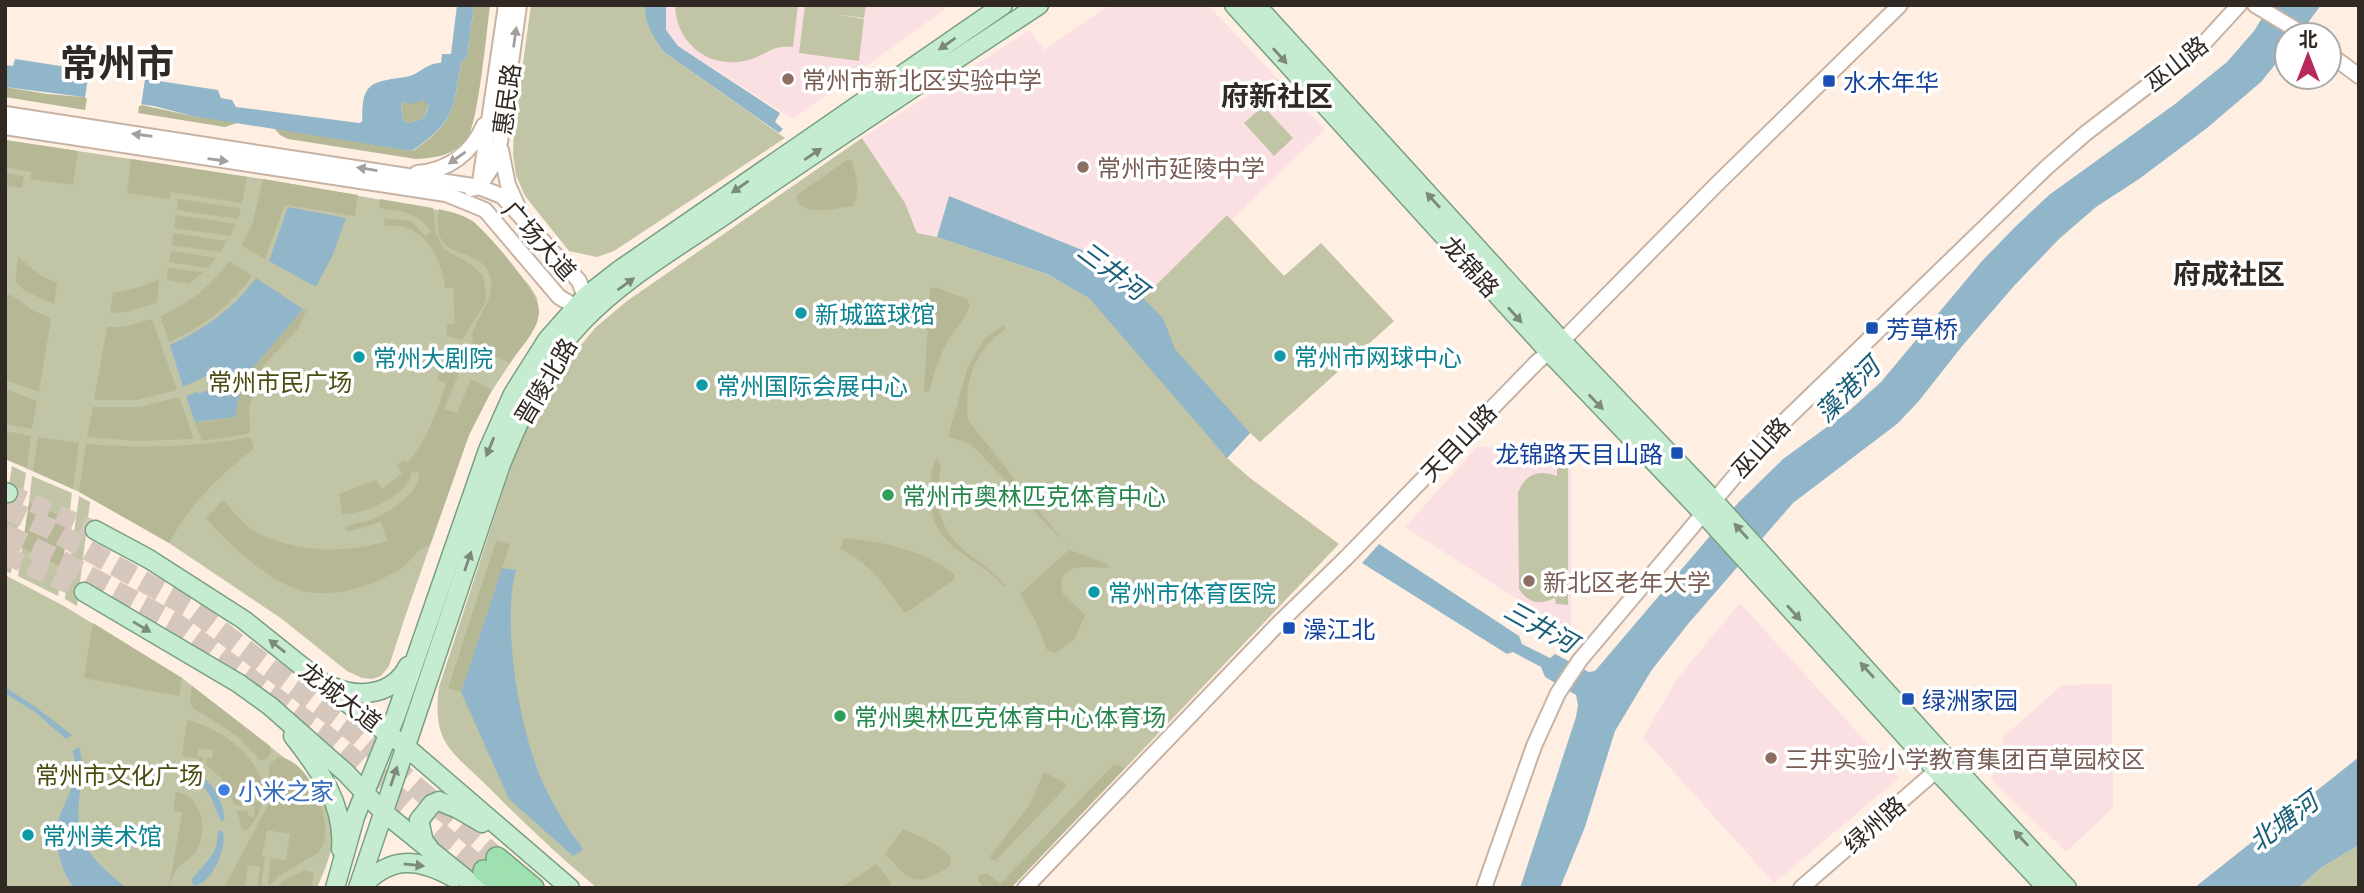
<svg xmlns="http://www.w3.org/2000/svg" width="2364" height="893" viewBox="0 0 2364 893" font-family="Manrope,'Noto Sans SC',sans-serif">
<rect width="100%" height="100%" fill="#ffefe2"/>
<g fill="#fbe0e3">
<polygon points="666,5 951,5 793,119 678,46 666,30"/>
<polygon points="1109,5 1208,5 1325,129 1232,220 1227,215 1143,298 1087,252 948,196 937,237 917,233 905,203 862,138 1030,30 1044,50"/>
<polygon points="1477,447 1571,449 1571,634 1405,527"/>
<polygon points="1740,603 1899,778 1774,883 1643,738 1676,680"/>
<polygon points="2112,684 2113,808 2066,852 1991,779 2001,760 2003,737 2062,685"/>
</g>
<g fill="#c2c4a6">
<polygon points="531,5 645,5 645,11 664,52 785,138 614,251 597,257 569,251 525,196 516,175 513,154 514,129"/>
<path d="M675,5H798L793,47C774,44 769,53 752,59C713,72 676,46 675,5Z"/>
<polygon points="805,5 866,5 864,18 834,14 864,19 859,61 799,53"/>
<polygon points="1263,106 1293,138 1274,156 1244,123"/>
<path d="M862,138L905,203L917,233L937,237L1047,274L1090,299L1143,298L1227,215L1284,276L1321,243L1394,321L1260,442L1250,433L1227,458L1250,478L1339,544L1011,888H597C556,854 518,817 481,780C468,767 449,753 442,735C436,720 437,702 439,687L517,448L540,401L565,364L596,327L627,301Z"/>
<polygon points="5,140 263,179 455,213 474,222 529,285 537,298 539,311 537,323 489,395 469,435 406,614 389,666 381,676 372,679 362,678 347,671 282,619 169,543 93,498 5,459"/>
<path d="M1557,457H1568V605L1556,604L1555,598C1540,605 1529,604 1519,589L1518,493C1525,474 1538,469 1557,476Z"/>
<polygon points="12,466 26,473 11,573 5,571 5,512"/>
<polygon points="32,476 72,493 69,519 29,502"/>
<polygon points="79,496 90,502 77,606 65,599"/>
<polygon points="22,548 62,568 58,596 18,576"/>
<path d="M5,575L64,606L182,678L299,769C319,790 338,819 331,850C328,863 322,876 317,888H5Z"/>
<polygon points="2359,845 2359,888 2298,888 2322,867"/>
</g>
<g fill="#b6b895">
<path d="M474,5H490C487,28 478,128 466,140C451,156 436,158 416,159L288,139L280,135L274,128L413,151C457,120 452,110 462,60L467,57Z"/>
<polygon points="5,87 47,94 84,97 87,98 85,110 5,97"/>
<polygon points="422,100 429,104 424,118 409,123 403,120 401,105 404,102"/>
<polygon points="142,105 192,116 240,122 225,127 138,113 139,106"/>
<polygon points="5,140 78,151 73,185 31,179 31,172 5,167"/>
<polygon points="131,159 247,177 242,203 171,192 170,199 127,193"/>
<path d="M847,160H852C856,177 861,189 853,206C834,208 808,217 796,200L797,195Z"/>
<polygon points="5,173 24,176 22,188 5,185"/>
<polygon points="263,179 358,195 355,216 285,205 265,259 241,245 252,225"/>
<polygon points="178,199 241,208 238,219 177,210"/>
<path d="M380,199L433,208L436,234L444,249L473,266L483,276L486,291L485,303L462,340L447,336V324L455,323L453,288H445C441,255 424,222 385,226L384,218L411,221L425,236L431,232C417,211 402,212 379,208Z"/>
<path d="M439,209C451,212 465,215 475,223C490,236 539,292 539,311C539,330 520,348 510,363L475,348C462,327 498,305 490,276C481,243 428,266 439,209Z"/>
<polygon points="176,215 236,224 230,236 174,228"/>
<polygon points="173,233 227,241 220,252 172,245"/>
<polygon points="171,251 216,258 207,268 169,262"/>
<polygon points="18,257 43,277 57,283 54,304 25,291 15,282"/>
<path d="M229,261L252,276C230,306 203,327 169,342L160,316C188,305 212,285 229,261Z"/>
<polygon points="168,268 203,272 189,284 167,280"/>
<polygon points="159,279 157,303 125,312 110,313 113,293 140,287"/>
<path d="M935,287L967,299L970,305C966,319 956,327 949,339C939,355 934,374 929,392L924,391L930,289Z"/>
<polygon points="10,294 34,311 51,318 39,392 5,380 5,300"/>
<polygon points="303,309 306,311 298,329 264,365 256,384 249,409 250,431 248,434 202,441 195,423 235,417 241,387 251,370"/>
<polygon points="152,319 177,390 137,400 94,400 107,327 123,327"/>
<path d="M1004,325L1006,329C973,351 964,382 968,420L1070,550L1108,564L1109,568C1088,567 1054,561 1063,594L1085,615L1074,640L1055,653L1047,650L1037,624L1020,594L1070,549L972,445L948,436L968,367L984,339Z"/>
<path d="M442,365L459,373L444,409L457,413L471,379L492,390L469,435L430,545C415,550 410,564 397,571C367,588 327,601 294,588C262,576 228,543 206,518L223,500C233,510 241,523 254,531C296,553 343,554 387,541L381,522L350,531H347L344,528C352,523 362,523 370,520C388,513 421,493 419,472L411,473C411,495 362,515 342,514L339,494L376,480L382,489L402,473L397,466L403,460L407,463C427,441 437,411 446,383L437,380Z"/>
<polygon points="5,389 37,401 32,429 5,424"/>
<polygon points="179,397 194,439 137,441 87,437 93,407 139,407"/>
<polygon points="5,431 31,436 27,468 5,459"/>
<polygon points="38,437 79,443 73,489 33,471"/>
<path d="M249,437L253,443V450C219,475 189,506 169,543L79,492L86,444C142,448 194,448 249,437Z"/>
<path d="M936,458L941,465C935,500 935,525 964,550C979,563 994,571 1006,586H1003C973,551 932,552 930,496C930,484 931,468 936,458Z"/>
<polygon points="29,502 69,519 62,568 22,548"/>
<path d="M844,538C878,540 930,552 955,575L954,580L905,613C886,588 870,562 840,549Z"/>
<polygon points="496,541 510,544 461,692 448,688"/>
<polygon points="93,623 182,678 179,696 84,678"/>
<polygon points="192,686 270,746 271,753 267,759 261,761 237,736 192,707 190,702"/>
<path d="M187,720C234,731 292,782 247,830H242L237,810L248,811V816L254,817L255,806L235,805L222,779L205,764L207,757L212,758L213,750L198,749V757H203V763L195,758L182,756Z"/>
<path d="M278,757C310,758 338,827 319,852L279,876L270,885L268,884L271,858L286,860L290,834L267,830L262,856L265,857L261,888H257L260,867L248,865L245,888L225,886L269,803V765Z"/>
<polygon points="1114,764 1125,768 1011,888 985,888 979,882 979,876 987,873 1000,884"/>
<polygon points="1044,772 1065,783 1066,787 996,860 992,860 990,856 1029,806"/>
<path d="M176,792C187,793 192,798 197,807C206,820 203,842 194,854C189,860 182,863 177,869C173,874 171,883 169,888L182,813L173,811Z"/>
<path d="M903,829C916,835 976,857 940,872C932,876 923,882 914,879C904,877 893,862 885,854Z"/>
<polygon points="876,864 889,879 892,888 841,888"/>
<polygon points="306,870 314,873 311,888 277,888 284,880"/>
</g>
<g fill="#91b6c9" fill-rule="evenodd">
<path d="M457,5H474L467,57L462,60C452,110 457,120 412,151L192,116L154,106L5,87V65L13,66L15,59L218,90L221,98L232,100L236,107L359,123L362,122C363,111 361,98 368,89C375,79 398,79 410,76C421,72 429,62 441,63L442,54H451ZM422,100L429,105L424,118L409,123L403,120L401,105L404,102L413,104Z"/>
<path d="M645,5H666V30L678,46L780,113L775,122L783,129L779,133L664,52C654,38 644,23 645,5Z"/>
<polygon points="2270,5 2321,5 2299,35 2287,35 2287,50 2261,82 2207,128 2139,179 2096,207 2059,239 2014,286 1963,345 1918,402 1897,424 1793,503 1688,624 1651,671 1615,731 1585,827 1560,888 1520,888 1576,717 1578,705 1576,695 1545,677 1541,667 1513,652 1507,654 1362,563 1379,544 1519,636 1522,644 1550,658 1555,654 1589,672 1595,671 1738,503 1783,459 1849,411 1881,382 1982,261 2015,227 2049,195 2175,104 2227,62 2254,31"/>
<polygon points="949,196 1087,252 1143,298 1163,318 1175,349 1250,433 1227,458 1090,299 1047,274 937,237"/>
<polygon points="288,207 346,218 333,254 316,287 269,261"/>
<path d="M256,278L303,309L251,370L241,387L235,417L195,422L186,396L197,392L199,394L212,388L206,376L183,387L170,345C205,329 232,310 256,278Z"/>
<path d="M502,568L516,570C501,624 520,734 544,785C551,800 559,814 568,828C572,835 579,841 583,850L573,856L509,799L461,692Z"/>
<polygon points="5,687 37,708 72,735 66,739 35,712 5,693"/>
<path d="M79,747C85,769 81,780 79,801C74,844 96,864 127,888H74C58,868 51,832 63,808C71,789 82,772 72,751Z"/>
<polygon points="2359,757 2359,845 2322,867 2298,888 2194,888"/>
<path d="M191,771C209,776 226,802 224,821H221C211,798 212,791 189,776Z"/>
<path d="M221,830L223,832C227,849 213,880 196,886L192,884V879C206,861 217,856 218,832Z"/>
</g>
<polygon fill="#ffefe2" points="89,70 145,79 141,106 85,98"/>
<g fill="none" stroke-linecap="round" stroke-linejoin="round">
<g stroke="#d6c7bc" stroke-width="18" stroke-dasharray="18 9" stroke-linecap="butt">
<polyline points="8,493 95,530"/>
<polyline points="5,555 84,592"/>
</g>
<g stroke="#d6c7bc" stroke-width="21" stroke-dasharray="21 10" stroke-linecap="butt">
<polyline points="5,508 50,529 189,607 354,732 497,858"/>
<polyline points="5,534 63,562 178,625 325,735 484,871"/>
</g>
<g stroke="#c7b3a4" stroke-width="18">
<g id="minor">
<polyline points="2255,5 2305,35"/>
<polyline points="2329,54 2359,76"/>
<polyline points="5,114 479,187 502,196 579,281 587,303"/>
<polyline points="5,127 446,194 485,210 559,297 585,312"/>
<polyline points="501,150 508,185 518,207"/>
<path d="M417,173C448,171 472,153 484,125"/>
<polyline points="480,182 506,5"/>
<polyline points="471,189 479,187 494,164 500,142 519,5"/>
<polyline points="1025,888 1279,623 1346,558 1537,362 1562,341 1716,185 1900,5"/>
<polyline points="1484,888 1534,746 1558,693 1580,660 1766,439 2047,167 2086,133 2206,41 2239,5"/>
<polyline points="1801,888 1944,764"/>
</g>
</g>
<g stroke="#78a07f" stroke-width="21">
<g id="major">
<polyline points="1234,5 1549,352 1703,513 1936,770 2047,888"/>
<polyline points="1256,5 1562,341 1705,491 1948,760 2067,888"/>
<polyline points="5,492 8,493"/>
<polyline points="95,530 149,559 244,620 365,717 405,746 570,888"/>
<polyline points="84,592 238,683 270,706 346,773 382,811 477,888"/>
<path d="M333,687C361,699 394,694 408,666"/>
<path d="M293,736C319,769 345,805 341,849"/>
<polyline points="428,846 424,842 419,820 432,804 439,801 458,809 482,823"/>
<polyline points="335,888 355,817 396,715 488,450 513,394 547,340 586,296 618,271 1003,5"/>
<path d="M358,888L501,464C522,414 543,362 582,322C626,276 683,244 735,208C835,139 937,72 1039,5"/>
<path d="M361,888C390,855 418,858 454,878"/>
</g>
</g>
<g stroke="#78a07f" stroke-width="24">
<g id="highway">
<polyline points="497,858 533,888"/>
<polyline points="484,871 504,888"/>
</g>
</g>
<use href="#minor" stroke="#fff" stroke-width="14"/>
<use href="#major" stroke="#c5ecd0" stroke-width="18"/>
<use href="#highway" stroke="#9fe0b0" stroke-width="21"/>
</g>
<defs><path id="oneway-solid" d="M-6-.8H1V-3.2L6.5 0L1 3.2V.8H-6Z" transform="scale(1.75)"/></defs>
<g fill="#a29f9c">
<use href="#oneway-solid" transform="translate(515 37) rotate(-82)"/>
<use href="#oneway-solid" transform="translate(142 135) rotate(-172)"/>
<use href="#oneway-solid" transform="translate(457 158) rotate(145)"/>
<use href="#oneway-solid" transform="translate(218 160) rotate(8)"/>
<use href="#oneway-solid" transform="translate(367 169) rotate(-171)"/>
</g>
<g fill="#7b8a7a">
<use href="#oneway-solid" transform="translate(947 44) rotate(145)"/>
<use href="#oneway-solid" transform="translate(1280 56) rotate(48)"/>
<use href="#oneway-solid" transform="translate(813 154) rotate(-34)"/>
<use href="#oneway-solid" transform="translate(740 187) rotate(145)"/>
<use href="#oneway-solid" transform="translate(1433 200) rotate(-132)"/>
<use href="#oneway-solid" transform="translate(626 284) rotate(-36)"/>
<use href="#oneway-solid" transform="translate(1515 315) rotate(48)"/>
<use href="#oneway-solid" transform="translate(1596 402) rotate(46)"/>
<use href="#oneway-solid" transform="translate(490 447) rotate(112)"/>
<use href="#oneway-solid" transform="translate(1741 531) rotate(-132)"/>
<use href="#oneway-solid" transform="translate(468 561) rotate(-71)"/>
<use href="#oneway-solid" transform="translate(1794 613) rotate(48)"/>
<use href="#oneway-solid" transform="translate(142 627) rotate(31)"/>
<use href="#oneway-solid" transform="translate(277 646) rotate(-142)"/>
<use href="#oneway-solid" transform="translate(1867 670) rotate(-132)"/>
<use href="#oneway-solid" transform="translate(394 776) rotate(-71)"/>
<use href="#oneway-solid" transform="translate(2021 838) rotate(-133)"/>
<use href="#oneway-solid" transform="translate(414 865) rotate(6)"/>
</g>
<g fill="#8d6e63" stroke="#fff" stroke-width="2.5">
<circle cx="788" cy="79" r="7"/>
<circle cx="1083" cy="167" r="7"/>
<circle cx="1529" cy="581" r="7"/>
<circle cx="1771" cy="758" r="7"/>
</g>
<g fill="#1a4fb4" stroke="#fff" stroke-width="2.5">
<rect x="1822" y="74" width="14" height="14" rx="3.5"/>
<rect x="1865" y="321" width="14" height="14" rx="3.5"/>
<rect x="1670" y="446" width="14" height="14" rx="3.5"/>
<rect x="1282" y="621" width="14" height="14" rx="3.5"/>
<rect x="1901" y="692" width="14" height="14" rx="3.5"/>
</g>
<g fill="#0f9aa8" stroke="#fff" stroke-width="2.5">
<circle cx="801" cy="313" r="7"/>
<circle cx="1280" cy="356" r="7"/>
<circle cx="359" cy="357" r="7"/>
<circle cx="702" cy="385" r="7"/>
<circle cx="1094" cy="592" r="7"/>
<circle cx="28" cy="835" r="7"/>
</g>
<g fill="#2e9e5b" stroke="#fff" stroke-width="2.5">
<circle cx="888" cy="495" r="7"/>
<circle cx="840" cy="716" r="7"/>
</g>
<circle fill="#3f7fe0" stroke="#fff" stroke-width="2.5" cx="224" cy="790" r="7"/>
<g text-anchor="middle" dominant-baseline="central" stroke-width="7" stroke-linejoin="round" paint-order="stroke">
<g font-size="24" fill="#312923" stroke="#fff">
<text transform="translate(2176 63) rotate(-38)">巫山路</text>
<text transform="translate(506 99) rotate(-82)">惠民路</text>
<text transform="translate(540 240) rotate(48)">广场大道</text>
<text transform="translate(1471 266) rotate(48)">龙锦路</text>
<text transform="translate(545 381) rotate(-59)">晋陵北路</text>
<text transform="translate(1458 442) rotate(-46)">天目山路</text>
<text transform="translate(1760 447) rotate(-47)">巫山路</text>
<text transform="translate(341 696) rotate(38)">龙城大道</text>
<text transform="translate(1874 824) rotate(-41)">绿州路</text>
</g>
<g font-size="24" fill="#785e54" stroke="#fff" text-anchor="start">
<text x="802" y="79">常州市新北区实验中学</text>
<text x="1097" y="167">常州市延陵中学</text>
<text x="1543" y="581">新北区老年大学</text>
<text x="1785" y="758">三井实验小学教育集团百草园校区</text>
</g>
<g font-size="24" fill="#164399" stroke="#fff" text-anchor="start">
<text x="1843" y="81">水木年华</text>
<text x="1886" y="328">芳草桥</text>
<text x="1663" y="453" text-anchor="end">龙锦路天目山路</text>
<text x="1303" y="628">澡江北</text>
<text x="1922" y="699">绿洲家园</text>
</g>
<g font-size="24" fill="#0d838f" stroke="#fff" text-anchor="start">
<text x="815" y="313">新城篮球馆</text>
<text x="1294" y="356">常州市网球中心</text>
<text x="373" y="357">常州大剧院</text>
<text x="716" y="385">常州国际会展中心</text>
<text x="1108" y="592">常州市体育医院</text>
<text x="42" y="835">常州美术馆</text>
</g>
<g font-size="24" fill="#4c4d12" stroke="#fff">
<text x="280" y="381">常州市民广场</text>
<text x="119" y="774">常州市文化广场</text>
</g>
<g font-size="24" fill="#27864d" stroke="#fff" text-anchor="start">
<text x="902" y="495">常州市奥林匹克体育中心</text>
<text x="854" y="716">常州奥林匹克体育中心体育场</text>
</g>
<g font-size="24" fill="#366cbe" stroke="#fff" text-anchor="start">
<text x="238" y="790">小米之家</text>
</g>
<g font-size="26" font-style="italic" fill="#195d78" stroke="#fff">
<text transform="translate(1113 270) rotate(37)">三井河</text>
<text transform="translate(1847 389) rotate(-45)">藻港河</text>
<text transform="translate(1541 626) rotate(29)">三井河</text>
<text transform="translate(2283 821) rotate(-37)">北塘河</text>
</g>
<g font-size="28" font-weight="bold" fill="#312923" stroke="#fff">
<text x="1277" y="95">府新社区</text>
<text x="2229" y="273">府成社区</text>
</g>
<g font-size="38" font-weight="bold" fill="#312923" stroke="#fff">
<text x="117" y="62">常州市</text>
</g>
</g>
<rect width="2364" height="893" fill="none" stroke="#312923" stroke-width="14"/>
<g transform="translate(2308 56)"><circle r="33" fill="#ffffff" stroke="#ada9a7" stroke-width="2"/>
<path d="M0-5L12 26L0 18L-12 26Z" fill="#b7295d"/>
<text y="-10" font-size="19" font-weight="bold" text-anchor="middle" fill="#312923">北</text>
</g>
</svg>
